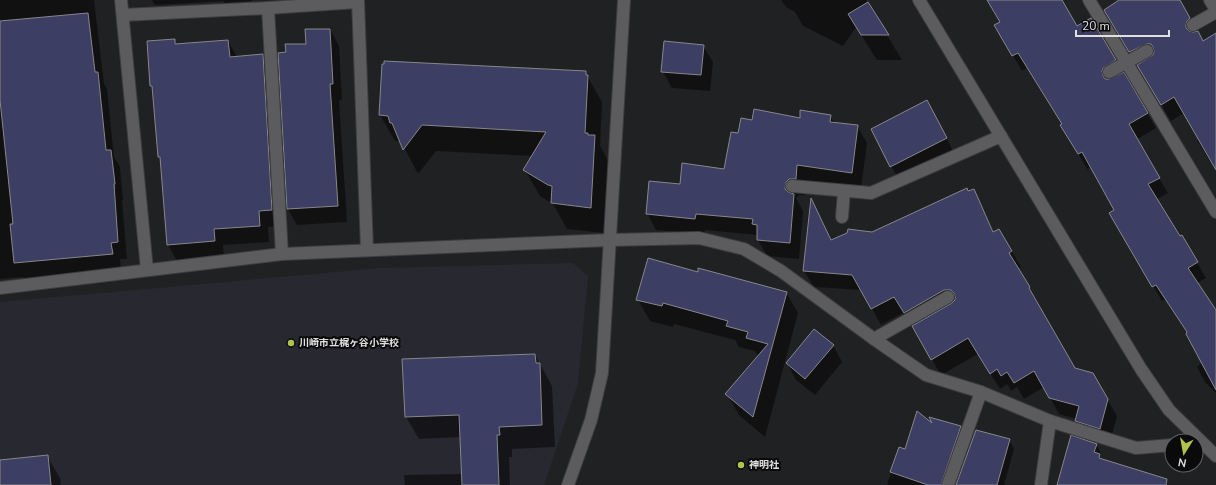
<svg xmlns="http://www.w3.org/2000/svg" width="1216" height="485" viewBox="0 0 1216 485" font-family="'Nunito Sans','Noto Sans JP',sans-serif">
<rect width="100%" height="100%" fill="#202123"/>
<polygon fill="#282930" points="573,263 588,276 578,383 544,485 0,485 0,302 381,268"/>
<g fill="#0007" fill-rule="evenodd">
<path d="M0,0H94L104,84L107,89L114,157L120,167L123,200H122L127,259H120L121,270L24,279L23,277L0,279ZM111,157L113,160L116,189H114Z"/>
<polygon points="152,0 252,0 252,1 225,3 224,1 155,5"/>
<polygon points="781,0 866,0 902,60 877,60 856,27 843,46 803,26 795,12 786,7"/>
<polygon points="987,0 1043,0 1077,28 1091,19 1147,113 1156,128 1136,140 1168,193 1157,199 1180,237 1182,236 1206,278 1197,283 1216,311 1216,393 1205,382 1197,367 1202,362 1187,333 1166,299 1162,301 1110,213 1116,210 1091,167 1087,169 1062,125 1063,125 1027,68 1022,71 995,25 1001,22"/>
<polygon points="1118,0 1180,0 1203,42 1216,42 1216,171 1197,140 1199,139 1184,113 1171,121 1114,26"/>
<polygon points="330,29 339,46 342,100 339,100 347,222 297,225 288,209 287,53 307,45"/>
<polygon points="174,40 177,45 228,41 237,57 263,81 264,69 273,84 281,226 268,227 269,242 223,245 224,258 177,261 168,245 161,160 159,157 154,90 151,86"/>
<polygon points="703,46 713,62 710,91 672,88 663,72"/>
<polygon points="383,65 585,72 602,102 600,146 609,162 605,233 567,229 553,204 540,196 525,170 533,156 436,151 418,174 401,141 395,141 380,115"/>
<polygon points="830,116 835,123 857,126 867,143 861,188 806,181 805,195 799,195 796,198 803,211 799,259 767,256 758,240 758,235 705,230 704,235 656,230 647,213 681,185 725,170 739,134 753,122 801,119"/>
<polygon points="936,118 955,155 901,183 891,166"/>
<polygon points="973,191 982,207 994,233 999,230 1021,267 1018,269 1039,304 1037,305 1074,369 1092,374 1117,416 1109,445 1085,437 1076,421 1077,419 1059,414 1044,387 1024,399 1017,387 1011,391 1007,384 1000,389 978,354 941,375 904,312 881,325 862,290 814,287 804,271 812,202 832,241 872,233"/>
<polygon points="698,273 786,292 798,313 765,437 739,415 727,394 758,356 755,351 739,347 735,340 674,324 673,327 650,321 638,300"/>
<polygon points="833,345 842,362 815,395 796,380 787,363"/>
<polygon points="535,355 552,386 555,447 512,449 512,457 509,457 510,485 405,485 404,475 462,474 461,437 419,439 406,417 403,360"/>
<polygon points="935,427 960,427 965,435 948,485 887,485 899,448 906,450"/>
<polygon points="1009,440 1014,449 1004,485 957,485"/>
<polygon points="1096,444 1101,453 1100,457 1102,460 1146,485 1076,485"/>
<polygon points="47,456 60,478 61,485 0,485 0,461"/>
</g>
<g fill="#3c3e63" stroke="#87878a">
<polygon points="987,0 1062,0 1077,26 1091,18 1116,60 1103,68 1102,71 1103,76 1105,79 1109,79 1124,72 1148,113 1129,124 1160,178 1148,184 1180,236 1182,235 1198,262 1188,268 1216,310 1216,390 1186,334 1187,332 1156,285 1152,287 1109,213 1114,210 1082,152 1078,154 1060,125 1062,124 1018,53 1012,56 994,25 1000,22"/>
<polygon points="1119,0 1180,0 1190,18 1187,21 1186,25 1186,28 1189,31 1193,32 1198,31 1203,41 1216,33 1216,170 1174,97 1161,105 1137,65 1153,55 1154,52 1153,47 1151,44 1147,44 1129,52 1104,10"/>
<polygon points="868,2 889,35 861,35 848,14"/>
<polygon points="88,13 95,72 98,72 106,150 111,150 115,184 114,184 118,242 111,243 113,254 14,263 10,224 13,224 0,100 0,21"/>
<polygon points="305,29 330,29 333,84 330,84 338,206 287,209 278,53 286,52 285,44 306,44"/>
<polygon points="175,39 175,44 228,40 230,57 263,54 272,210 259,211 260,226 214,229 215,241 167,245 160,157 158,157 152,86 150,86 147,41"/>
<polygon points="664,41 704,45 701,75 661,72"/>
<polygon points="384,61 586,71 586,75 588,75 585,133 588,133 588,135 595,135 591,208 551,203 552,186 548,185 523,170 546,132 422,125 403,150 392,123 390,123 388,116 379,115 382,64 384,64"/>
<polygon points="927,100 947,138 890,167 871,129"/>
<polygon points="754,109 800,118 800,110 831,115 830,122 858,125 852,173 797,165 796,179 789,179 786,182 785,189 788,192 794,194 790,243 757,240 757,225 752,224 753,219 696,214 695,219 646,214 649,181 680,184 682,163 724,169 731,132 738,133 741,118 752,120"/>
<polygon points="967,188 968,191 974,189 993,232 999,229 1012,251 1009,253 1030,287 1029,288 1075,368 1093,373 1108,399 1100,429 1075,421 1079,406 1049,398 1034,371 1014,383 1007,372 1001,376 997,369 990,374 968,338 931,360 912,326 952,303 955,300 955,297 954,293 951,290 944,290 904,313 894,297 871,309 852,275 803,271 811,198 831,240 847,233 848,229 872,232"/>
<polygon points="648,258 698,272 698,268 787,292 753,417 725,394 768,344 746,338 748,332 726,326 728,321 663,303 662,306 636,300"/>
<polygon points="814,329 834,345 805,379 786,363"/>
<polygon points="535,354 536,363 540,363 542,425 499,427 500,435 497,435 499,485 462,485 459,415 405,417 402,359"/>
<polygon points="917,411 932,423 929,417 961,426 941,485 928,485 890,472 899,447 905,449"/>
<polygon points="976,430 1010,439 997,485 956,485"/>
<polygon points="1071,435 1097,444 1094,452 1100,454 1099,458 1167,479 1166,485 1057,485"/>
<polygon points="48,455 51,485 0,485 0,460"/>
</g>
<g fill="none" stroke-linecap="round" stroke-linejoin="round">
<g stroke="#3d3d3f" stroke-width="14">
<g id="minor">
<polyline points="121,0 147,270"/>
<polyline points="358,0 367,250"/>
<polyline points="919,0 1141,369 1169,410 1216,456"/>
<polyline points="1089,0 1216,212"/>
<polyline points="1210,0 1216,10"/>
<polyline points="268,8 282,254"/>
<polyline points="123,15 268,8 358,2"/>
<polyline points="1193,25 1216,12"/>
<polyline points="1109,72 1147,51"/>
<polyline points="792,186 871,193 1001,136"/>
<polyline points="842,217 844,191"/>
<polyline points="0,288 282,254 610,240 699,238 744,249 781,271 874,339 926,375 981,392 1050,421 1136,448 1172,445"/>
<polyline points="874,339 948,297"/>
<polyline points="568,485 591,420 602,373 624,0"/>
<polyline points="948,485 981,392"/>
<polyline points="1041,485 1050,421"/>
</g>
</g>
<use href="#minor" stroke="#5c5c5f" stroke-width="12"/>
</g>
<g fill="#b3c24b" stroke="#0a0a0b" stroke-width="1.5">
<circle cx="291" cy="343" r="4"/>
<circle cx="741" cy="465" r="4"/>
</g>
<g text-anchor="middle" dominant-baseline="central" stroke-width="4" stroke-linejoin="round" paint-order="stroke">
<g font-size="10" font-weight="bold" fill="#e0e0e1" stroke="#0a0a0b" text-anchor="start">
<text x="299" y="343">川崎市立梶ヶ谷小学校</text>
<text x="749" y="465">神明社</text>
</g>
</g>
<g transform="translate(1184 453) rotate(191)"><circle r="19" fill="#0a0a0b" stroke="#606061"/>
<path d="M0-3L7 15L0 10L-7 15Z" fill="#b3c24b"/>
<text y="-6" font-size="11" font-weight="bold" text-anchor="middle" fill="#e0e0e1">N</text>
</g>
<path d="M1076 30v6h93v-6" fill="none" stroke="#e0e0e1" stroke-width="2"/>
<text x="1082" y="30" font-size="12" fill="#e0e0e1" stroke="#0a0a0b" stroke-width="3" paint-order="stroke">20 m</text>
</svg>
